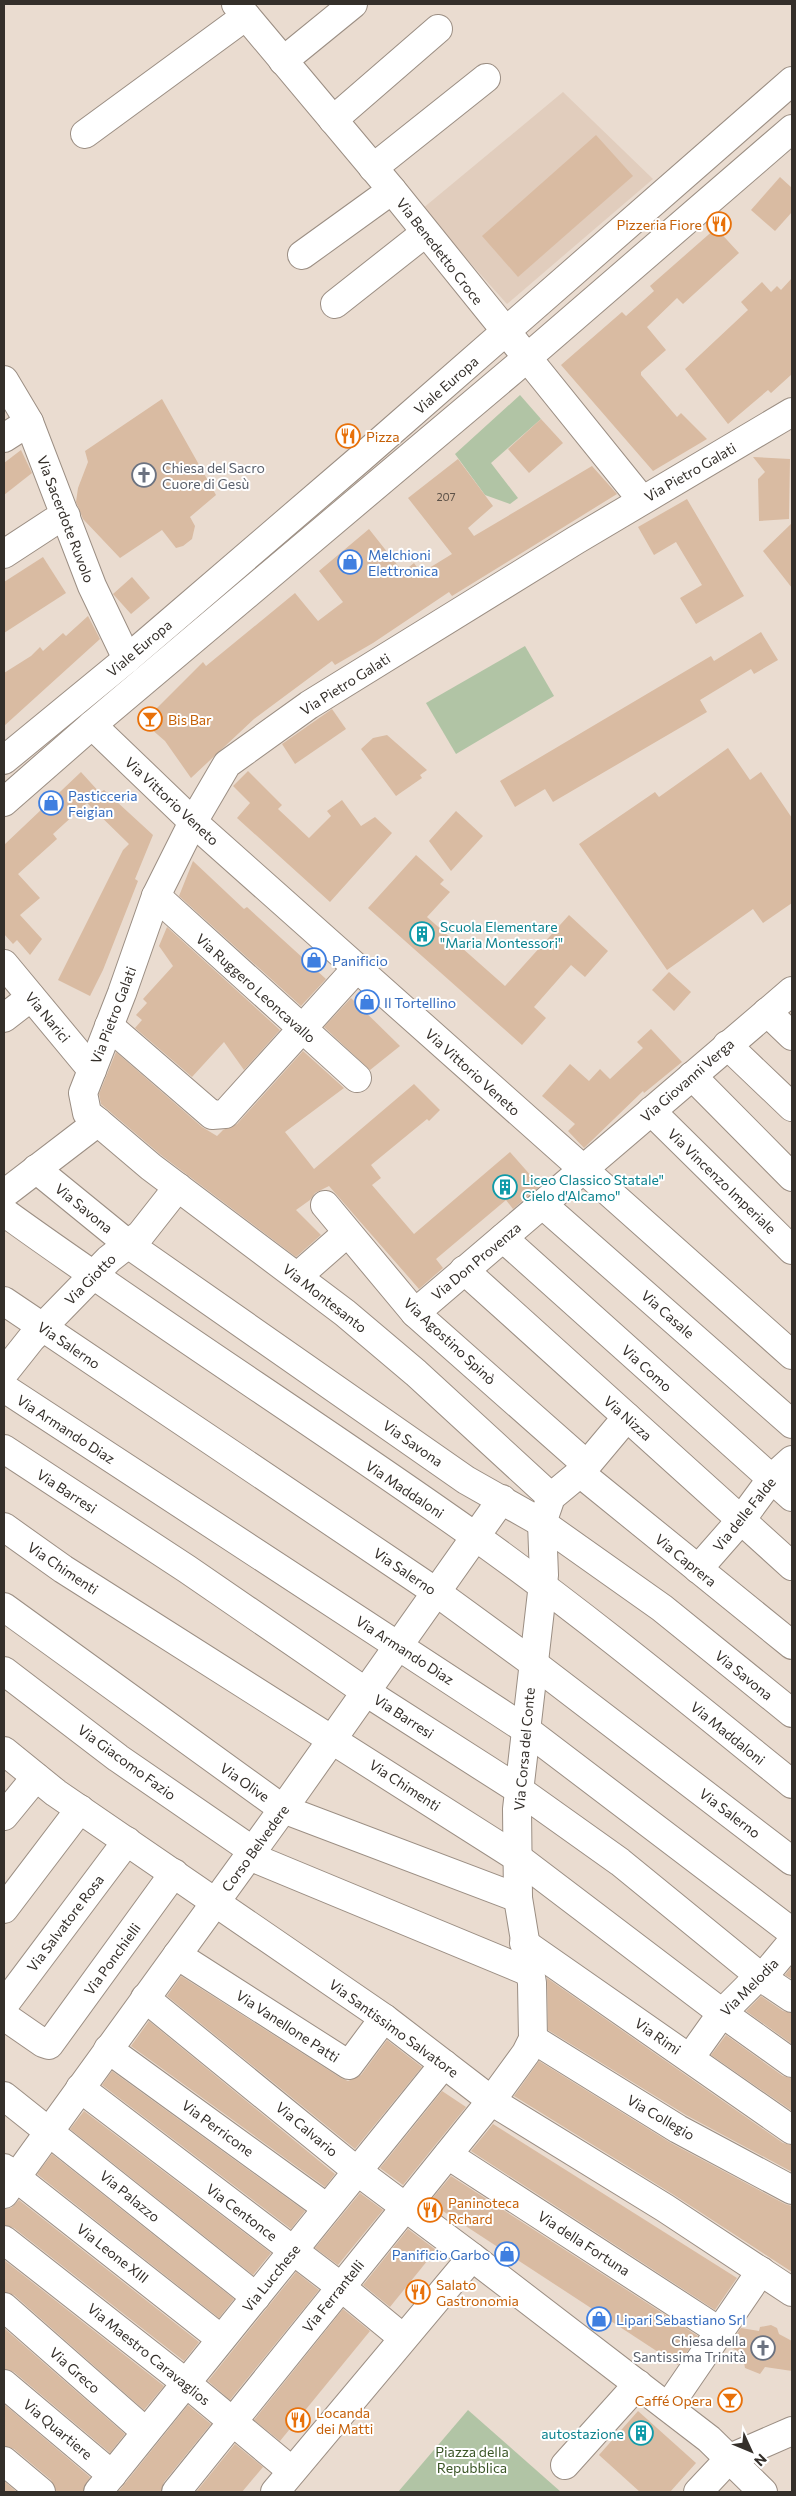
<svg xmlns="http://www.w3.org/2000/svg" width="796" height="2496" viewBox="0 0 796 2496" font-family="Commissioner,sans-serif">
<rect width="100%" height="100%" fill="#eadcd0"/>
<polygon fill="#e1cdbd" points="563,92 653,179 507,304 422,209"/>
<g fill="#b1c4a5">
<polygon points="520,395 541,419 491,463 518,498 510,504 485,495 455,454"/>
<polygon points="525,646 554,696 456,754 426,703"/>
<polygon points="468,2410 561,2492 398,2492"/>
</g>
<g fill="#d9bba2">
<polygon points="596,135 633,176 518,277 482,236"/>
<polygon points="780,177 792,188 792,212 775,231 751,210"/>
<polygon points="716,228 739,253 683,304 677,298 647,327 666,350 641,372 641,375 677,417 681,413 707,439 653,471 561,365 622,312 626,316 654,291 650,286"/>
<polygon points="792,278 792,374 771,393 768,390 728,424 685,369 748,310 741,302 762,282 771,292 777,286 781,290"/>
<polygon points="162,399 216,495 190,517 195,526 192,539 183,546 176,548 162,530 120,558 83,519 76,502 78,488 88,462 85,451"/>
<polygon points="541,419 563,443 529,473 508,449"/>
<polygon points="21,450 32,473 4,495 4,463"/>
<polygon points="753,457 790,459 789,519 759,521 758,479 765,472"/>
<polygon points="458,459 493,506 468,528 474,536 592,466 617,494 452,596 449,592 373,643 335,665 332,661 254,719 191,778 165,741 143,722 203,662 206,666 295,593 318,621 343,602 319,571 369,529 403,572 414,563 421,573 452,554 408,498"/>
<polygon points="687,499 744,596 696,624 680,598 702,585 676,542 654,555 638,527"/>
<polygon points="792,523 792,588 763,551"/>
<polygon points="43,557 66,593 4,633 4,582"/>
<polygon points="132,577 150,598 131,614 113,594"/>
<polygon points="88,616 100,639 4,726 4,673 31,656 40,647 43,651 63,633 66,636"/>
<polygon points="761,632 778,660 754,674 751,669 700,700 707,712 553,802 545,789 515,807 500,781 711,656 714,661"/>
<polygon points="332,709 346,729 295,764 282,744"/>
<polygon points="387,735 427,770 420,775 422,778 396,796 361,749 373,738"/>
<polygon points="728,748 750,780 761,772 792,818 792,903 763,923 753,909 667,970 579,844 655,792 659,797"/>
<polygon points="248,771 282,805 278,809 309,838 331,816 327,811 342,800 361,826 375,817 392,833 330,902 237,818 250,803 233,786"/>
<polygon points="81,772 100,793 104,790 153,835 135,879 138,881 103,970 90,996 58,980 123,850 129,844 87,803 53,834 57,839 18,874 40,898 20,915 42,939 30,955 17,940 13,944 4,934 4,845"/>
<polygon points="456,811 483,836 451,871 429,841"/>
<polygon points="416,855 444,880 440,884 450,892 427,917 505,986 569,915 608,951 585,977 571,965 534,1007 546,1018 522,1045 368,908"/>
<polygon points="193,861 244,909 247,907 326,979 301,1006 179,896"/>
<polygon points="167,927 280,1030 244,1070 224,1042 192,1077 135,1028 142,1020 136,1015 147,1003 143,999 173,966 159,946"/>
<polygon points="669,972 691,992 674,1011 652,990"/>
<polygon points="351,998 400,1046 370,1070 324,1027"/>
<polygon points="651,1029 682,1062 644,1093 643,1091 584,1148 568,1131 575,1124 542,1096 570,1064 589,1081 600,1069 610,1079 643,1048 637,1042"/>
<polygon points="303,1051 344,1088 285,1132 314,1169 414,1084 440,1110 429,1121 427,1119 371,1165 381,1178 372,1185 414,1234 510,1152 540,1186 513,1209 506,1200 436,1259 443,1268 419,1289 329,1186 315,1193 310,1200 296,1210 321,1235 296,1257 161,1155 101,1104 99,1094 116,1052 202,1127 217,1136 223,1130 237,1124"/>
<polygon points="792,1966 792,1979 785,1975"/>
<polygon points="181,1976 341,2078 348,2081 361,2075 387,2040 422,2067 355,2149 167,1996"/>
<polygon points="547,1978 783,2143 792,2145 792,2172 686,2115 548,2030"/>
<polygon points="761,1996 783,2011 792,2013 792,2044 746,2011"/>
<polygon points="149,2021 335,2174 325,2187 131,2046"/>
<polygon points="726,2035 783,2076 792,2078 792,2111 711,2055"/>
<polygon points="539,2061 671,2143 785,2204 792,2206 792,2272 674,2195 514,2096"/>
<polygon points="112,2071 305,2211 291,2229 102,2085"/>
<polygon points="442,2091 466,2107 403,2185 380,2168"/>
<polygon points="84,2111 271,2253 253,2275 70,2129"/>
<polygon points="493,2124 737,2278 715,2310 471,2151"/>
<polygon points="52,2154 234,2299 219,2318 37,2174"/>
<polygon points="451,2176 698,2336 678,2365 429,2202"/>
<polygon points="360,2193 383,2210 338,2265 315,2248"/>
<polygon points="19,2200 199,2342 184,2361 14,2228 4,2225 4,2209 11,2208"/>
<polygon points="408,2229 436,2250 390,2307 363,2285"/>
<polygon points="4,2260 164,2386 144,2410 14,2295 4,2292"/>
<polygon points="296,2272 319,2290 230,2400 208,2381"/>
<polygon points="343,2309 370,2331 280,2441 254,2420"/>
<polygon points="771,2325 777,2328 779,2334 792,2341 792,2371 765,2367 760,2374 745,2368 743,2356 729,2345 741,2328 759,2331 760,2327"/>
<polygon points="4,2328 125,2434 110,2453 14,2372 4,2369"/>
<polygon points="4,2404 90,2477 83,2492 56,2492 51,2480 14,2449 4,2446"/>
<polygon points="188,2405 211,2424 164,2482 161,2492 118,2492"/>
<polygon points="638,2411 696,2463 670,2492 640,2492 599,2455"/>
<polygon points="235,2444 263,2467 242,2492 196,2492"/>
<polygon points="4,2481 17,2492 4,2492"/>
</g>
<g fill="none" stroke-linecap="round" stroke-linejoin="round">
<g stroke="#9b8e83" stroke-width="30">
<g id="minor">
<polyline points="236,4 392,190 642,500"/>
<polyline points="283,61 353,4"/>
<polyline points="333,120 438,29"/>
<polyline points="85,134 246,16"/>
<polyline points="373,168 486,78"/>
<polyline points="302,255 392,190"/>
<polyline points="335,304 425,233"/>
<polyline points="4,380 29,422 92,586 127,659"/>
<polyline points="4,438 29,422"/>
<polyline points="4,554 53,522 66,516"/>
<polyline points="92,725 193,822 792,1355"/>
<polyline points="4,760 127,659 361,458 792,81"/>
<polyline points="4,802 92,725 527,358 792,129"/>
<polyline points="156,896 357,1078"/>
<polyline points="4,964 92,1070"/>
<polyline points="767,1012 792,1036"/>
<polyline points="4,1018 31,997"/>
<polyline points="109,1026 212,1115 225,1114 356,969"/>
<polyline points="727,1045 792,1107"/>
<polyline points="692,1076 792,1177"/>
<polyline points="651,1111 792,1250"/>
<polyline points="36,1169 128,1244 466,1480 542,1523 662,1608 792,1713"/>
<polyline points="4,1194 98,1122"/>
<polyline points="542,1204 792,1424"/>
<polyline points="325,1205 415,1313 587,1465"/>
<path d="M4,1212C159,1324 320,1426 476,1537C585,1615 688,1700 792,1784"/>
<polyline points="503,1238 792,1497"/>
<polyline points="464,1270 792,1566"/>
<polyline points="298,1276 347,1233"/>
<polyline points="4,1301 436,1592 533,1663 792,1861"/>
<polyline points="415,1313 792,991"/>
<polyline points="4,1373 31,1339 109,1259 141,1234 178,1187"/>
<polyline points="4,1388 525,1729 792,1932"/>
<polyline points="4,1449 187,1569 366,1692 519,1790 620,1862 762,1978 792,1998"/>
<polyline points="580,1473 792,1645"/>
<polyline points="551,1497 416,1373 345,1313 151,1167 98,1122 87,1113 83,1093 122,993 156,896 193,822 227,764 309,705 576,540 792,412"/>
<polyline points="4,1527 63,1569 518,1858 722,2013 792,2063"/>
<polyline points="698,1569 741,1520 772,1478 792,1460"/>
<polyline points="4,1607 283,1809 518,1898"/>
<polyline points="4,1671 118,1758 253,1851"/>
<polyline points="4,1751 56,1793 384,2018 496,2104 665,2208 792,2292"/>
<polyline points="4,1816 36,1777"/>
<polyline points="249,1856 529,1972"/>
<polyline points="4,1909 80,1809"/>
<polyline points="524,1943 792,2130"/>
<polyline points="177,1955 349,2065 384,2018"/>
<polyline points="145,1998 357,2171 472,2257"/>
<polyline points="4,2005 127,1841"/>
<polyline points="4,2016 43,2043 49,2045 174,1873"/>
<polyline points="533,2039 678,2129 792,2190"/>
<polyline points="108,2049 327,2208"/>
<polyline points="690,2058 722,2013 754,1981 762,1978 792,1942"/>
<polyline points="80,2088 341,2287 403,2338"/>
<polyline points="4,2096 256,2297"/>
<polyline points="448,2155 719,2331"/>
<polyline points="4,2168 221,2339"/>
<polyline points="4,2194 283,1809 502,1499"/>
<polyline points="4,2240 186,2383 292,2471"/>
<polyline points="4,2307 146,2432"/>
<polyline points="4,2384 112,2475"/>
<polyline points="668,2407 761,2271"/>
<polyline points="4,2461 41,2492"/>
<polyline points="565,2465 638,2384"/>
<polyline points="98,2492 444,2064"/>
<polyline points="176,2492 491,2101 526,2053 533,2039 532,1983 518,1898 517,1809 544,1575 542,1523 551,1497 580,1473 627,1417"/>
<polyline points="275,2492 472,2257 709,2439 763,2492"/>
<polyline points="698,2492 730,2458 792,2431"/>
</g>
</g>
<use href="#minor" stroke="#fff" stroke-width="28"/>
</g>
<defs>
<g id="restaurant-ring" transform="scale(1.25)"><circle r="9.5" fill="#fff" stroke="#e8710a" stroke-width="1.5"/><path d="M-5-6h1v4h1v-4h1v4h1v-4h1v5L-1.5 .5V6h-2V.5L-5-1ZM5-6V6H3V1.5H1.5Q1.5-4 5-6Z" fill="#e8710a"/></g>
<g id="church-ring" transform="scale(1.25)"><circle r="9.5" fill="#fff" stroke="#6b7280" stroke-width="1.5"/><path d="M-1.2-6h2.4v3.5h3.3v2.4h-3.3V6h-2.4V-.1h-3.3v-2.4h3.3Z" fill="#6b7280"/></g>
<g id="shop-ring" transform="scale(1.25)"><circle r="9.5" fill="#fff" stroke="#3f7fe0" stroke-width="1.5"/><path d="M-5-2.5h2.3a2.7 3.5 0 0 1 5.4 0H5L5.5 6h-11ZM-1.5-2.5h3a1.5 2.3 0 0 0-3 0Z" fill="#3f7fe0"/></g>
<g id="bar-ring" transform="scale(1.25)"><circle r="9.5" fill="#fff" stroke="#e8710a" stroke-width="1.5"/><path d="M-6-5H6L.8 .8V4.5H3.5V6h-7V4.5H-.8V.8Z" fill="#e8710a"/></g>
<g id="building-ring" transform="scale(1.25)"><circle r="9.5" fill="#fff" stroke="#0f9aa8" stroke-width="1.5"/><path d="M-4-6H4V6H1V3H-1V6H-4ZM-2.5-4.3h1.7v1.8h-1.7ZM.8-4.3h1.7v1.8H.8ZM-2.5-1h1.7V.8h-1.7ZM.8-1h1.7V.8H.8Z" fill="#0f9aa8"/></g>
</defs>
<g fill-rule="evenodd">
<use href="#restaurant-ring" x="719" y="224"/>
<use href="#restaurant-ring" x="348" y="436"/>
<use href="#church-ring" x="144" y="475"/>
<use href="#shop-ring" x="350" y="562"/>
<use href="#bar-ring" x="150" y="719"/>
<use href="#shop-ring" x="51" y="803"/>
<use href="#building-ring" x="422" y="934"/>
<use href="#shop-ring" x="314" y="960"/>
<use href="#shop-ring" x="367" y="1002"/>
<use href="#building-ring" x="505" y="1187"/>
<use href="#restaurant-ring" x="430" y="2210"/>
<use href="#shop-ring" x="507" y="2254"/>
<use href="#restaurant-ring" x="418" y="2292"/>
<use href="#shop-ring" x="599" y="2319"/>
<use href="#church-ring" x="763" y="2348"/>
<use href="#bar-ring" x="730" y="2400"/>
<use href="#restaurant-ring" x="298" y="2420"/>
<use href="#building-ring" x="641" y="2433"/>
</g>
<g text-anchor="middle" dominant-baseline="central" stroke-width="4" stroke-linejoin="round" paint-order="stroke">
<g font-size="11" fill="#5d5248">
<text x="446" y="496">207</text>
</g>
<g font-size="14" fill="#c56008" stroke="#fff" text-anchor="start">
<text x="702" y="224" text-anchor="end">Pizzeria Fiore</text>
<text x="366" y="436">Pizza</text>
<text x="168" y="719">Bis Bar</text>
<text x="448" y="2202">Paninoteca<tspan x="448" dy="16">Rchard</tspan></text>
<text x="436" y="2284">Salato<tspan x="436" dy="16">Gastronomia</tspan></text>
<text x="712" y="2400" text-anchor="end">Caffé Opera</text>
<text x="316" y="2412">Locanda<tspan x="316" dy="16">dei Matti</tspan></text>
</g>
<g font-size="14" fill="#342f2a" stroke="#fff">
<text transform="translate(440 251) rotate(52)">Via Benedetto Croce</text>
<text transform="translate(446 385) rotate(-41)">Viale Europa</text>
<text transform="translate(690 472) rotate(-30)">Via Pietro Galati</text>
<text transform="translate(66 519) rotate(69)">Via Sacerdote Ruvolo</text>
<text transform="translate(139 648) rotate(-40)">Viale Europa</text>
<text transform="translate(345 684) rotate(-32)">Via Pietro Galati</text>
<text transform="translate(172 801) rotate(43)">Via Vittorio Veneto</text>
<text transform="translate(256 988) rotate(42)">Via Ruggero Leoncavallo</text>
<text transform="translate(113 1015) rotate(-69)">Via Pietro Galati</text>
<text transform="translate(48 1017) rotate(50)">Via Narici</text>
<text transform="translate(473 1072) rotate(42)">Via Vittorio Veneto</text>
<text transform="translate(687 1080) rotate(-41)">Via Giovanni Verga</text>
<text transform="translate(722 1181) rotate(44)">Via Vincenzo Imperiale</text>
<text transform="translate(84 1208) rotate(39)">Via Savona</text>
<text transform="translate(476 1261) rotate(-40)">Via Don Provenza</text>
<text transform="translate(90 1279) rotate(-45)">Via Giotto</text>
<text transform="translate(325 1298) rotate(38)">Via Montesanto</text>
<text transform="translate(668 1314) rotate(41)">Via Casale</text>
<text transform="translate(450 1341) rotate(43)">Via Agostino Spinò</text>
<text transform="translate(69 1345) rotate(34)">Via Salerno</text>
<text transform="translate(647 1368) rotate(42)">Via Como</text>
<text transform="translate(628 1418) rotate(42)">Via Nizza</text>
<text transform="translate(66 1429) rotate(33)">Via Armando Diaz</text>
<text transform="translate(413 1443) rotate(35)">Via Savona</text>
<text transform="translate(405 1489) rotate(34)">Via Maddaloni</text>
<text transform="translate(67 1491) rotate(33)">Via Barresi</text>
<text transform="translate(744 1514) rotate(-51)">Via delle Falde</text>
<text transform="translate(686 1560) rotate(39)">Via Caprera</text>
<text transform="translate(63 1568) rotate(34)">Via Chimenti</text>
<text transform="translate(405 1571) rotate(34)">Via Salerno</text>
<text transform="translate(405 1650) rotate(33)">Via Armando Diaz</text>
<text transform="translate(744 1675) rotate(39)">Via Savona</text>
<text transform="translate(404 1716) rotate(33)">Via Barresi</text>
<text transform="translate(728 1733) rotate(39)">Via Maddaloni</text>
<text transform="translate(524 1749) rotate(-85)">Via Corsa del Conte</text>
<text transform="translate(127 1762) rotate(36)">Via Giacomo Fazio</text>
<text transform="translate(245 1782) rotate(35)">Via Olive</text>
<text transform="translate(405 1785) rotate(33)">Via Chimenti</text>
<text transform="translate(730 1813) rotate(37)">Via Salerno</text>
<text transform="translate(255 1848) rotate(-54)">Corso Belvedere</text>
<text transform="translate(65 1923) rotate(-53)">Via Salvatore Rosa</text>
<text transform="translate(112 1959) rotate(-54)">Via Ponchielli</text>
<text transform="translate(749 1987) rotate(-45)">Via Melodia</text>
<text transform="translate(288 2026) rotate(33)">Via Vanellone Patti</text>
<text transform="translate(394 2028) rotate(36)">Via Santissimo Salvatore</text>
<text transform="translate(658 2036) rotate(35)">Via Rimi</text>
<text transform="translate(661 2117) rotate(30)">Via Collegio</text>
<text transform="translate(218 2128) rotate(36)">Via Perricone</text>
<text transform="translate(307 2129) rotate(40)">Via Calvario</text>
<text transform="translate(130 2196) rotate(39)">Via Palazzo</text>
<text transform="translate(242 2212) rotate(37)">Via Centonce</text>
<text transform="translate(584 2243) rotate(33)">Via della Fortuna</text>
<text transform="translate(113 2253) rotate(38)">Via Leone XIII</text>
<text transform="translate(271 2278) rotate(-51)">Via Lucchese</text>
<text transform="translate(333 2296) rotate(-51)">Via Ferrantelli</text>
<text transform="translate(149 2354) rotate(39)">Via Maestro Caravaglios</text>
<text transform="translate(75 2370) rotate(41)">Via Greco</text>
<text transform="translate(58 2429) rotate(40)">Via Quartiere</text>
</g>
<g font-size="14" fill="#5b616d" stroke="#fff" text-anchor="start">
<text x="162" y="467">Chiesa del Sacro<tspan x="162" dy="16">Cuore di Gesù</tspan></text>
<text x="746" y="2340" text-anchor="end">Chiesa della<tspan x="746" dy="16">Santissima Trinità</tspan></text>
</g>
<g font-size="14" fill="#366cbe" stroke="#fff" text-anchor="start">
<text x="368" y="554">Melchioni<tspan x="368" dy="16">Elettronica</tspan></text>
<text x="68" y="795">Pasticceria<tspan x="68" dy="16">Feigian</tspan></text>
<text x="332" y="960">Panificio</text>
<text x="384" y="1002">Il Tortellino</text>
<text x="490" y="2254" text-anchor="end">Panificio Garbo</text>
<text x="616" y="2319">Lipari Sebastiano Srl</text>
</g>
<g font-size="14" fill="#0d838f" stroke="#fff" text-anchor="start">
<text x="440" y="926">Scuola Elementare<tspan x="440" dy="16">"Maria Montessori"</tspan></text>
<text x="522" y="1179">Liceo Classico Statale"<tspan x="522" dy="16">Cielo d'Alcamo"</tspan></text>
<text x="624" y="2433" text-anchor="end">autostazione</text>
</g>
<g font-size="14" fill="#3a5526" stroke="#fff">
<text x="472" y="2451">Piazza della<tspan x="472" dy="16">Repubblica</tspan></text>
</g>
</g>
<rect width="796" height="2496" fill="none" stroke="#342f2a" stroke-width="10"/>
<g transform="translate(751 2451) rotate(134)" stroke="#ffffff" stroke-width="4" paint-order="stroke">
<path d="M0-4L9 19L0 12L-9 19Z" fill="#342f2a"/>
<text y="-8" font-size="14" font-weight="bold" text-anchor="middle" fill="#342f2a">N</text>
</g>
</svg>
